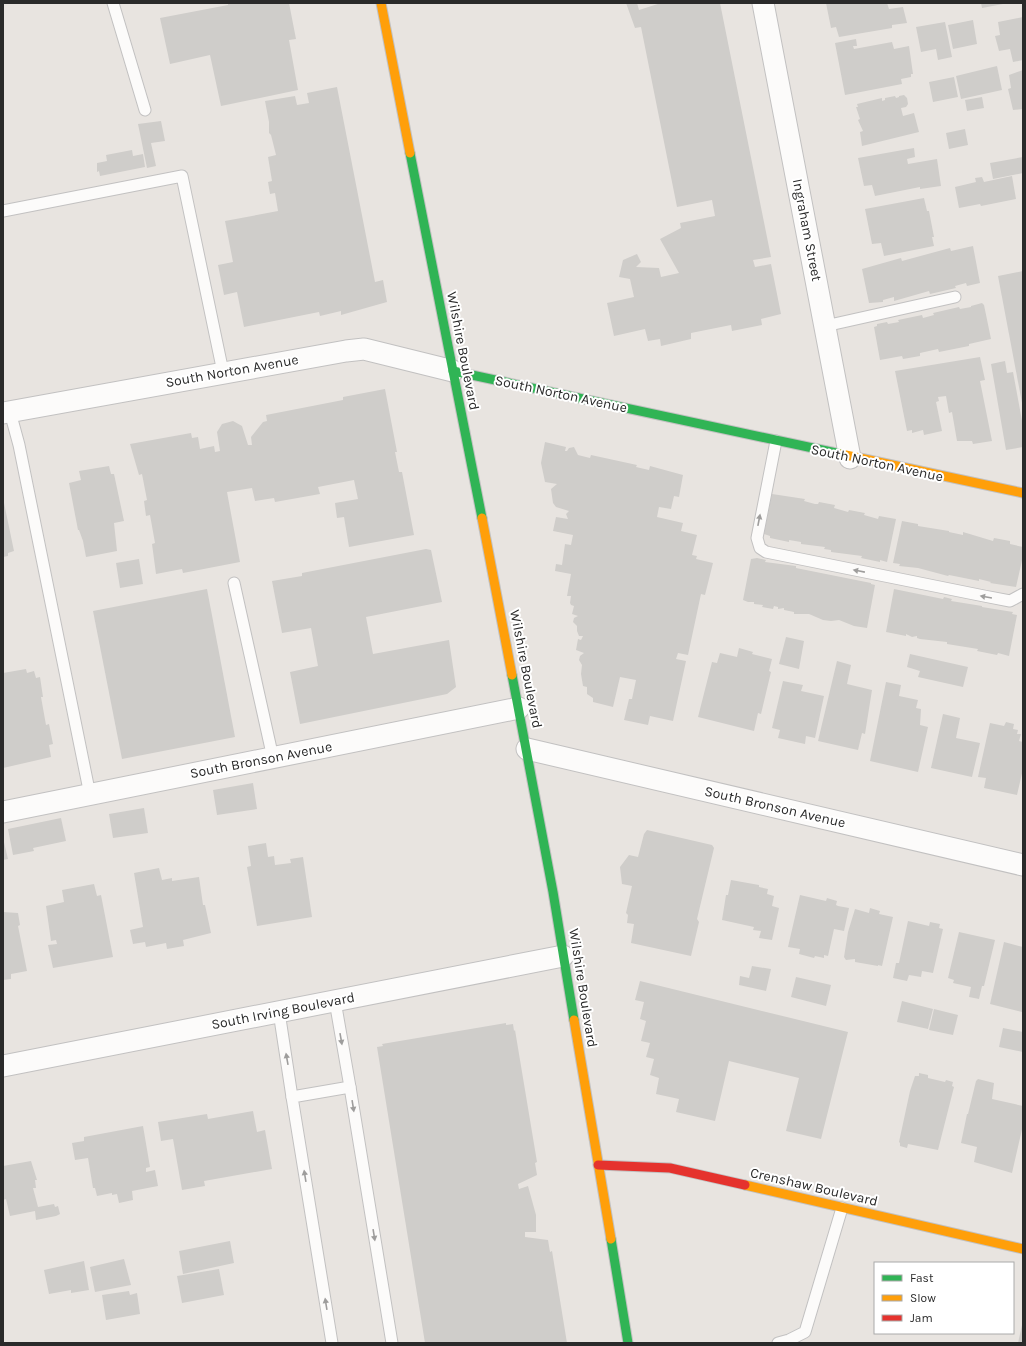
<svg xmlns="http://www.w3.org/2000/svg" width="1026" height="1346" viewBox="0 0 1026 1346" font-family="Karla,sans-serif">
<rect width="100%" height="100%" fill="#e8e4e0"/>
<g fill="#cfcdca">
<polygon points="228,3 289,3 296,39 289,40 298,90 221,106 210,55 170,64 160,18 228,5"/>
<polygon points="626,3 637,3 639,10 661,3 720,3 771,257 753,260 755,267 771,264 781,314 761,319 762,325 732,331 731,325 691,333 691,339 661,346 660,339 648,341 645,329 614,336 607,303 634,297 630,279 619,277 623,260 637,254 641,262 636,267 659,268 661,277 679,273 660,239 681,228 680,223 715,216 712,200 677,207 641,27 635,28"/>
<polygon points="826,3 887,3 889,9 903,7 907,23 892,25 892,28 839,37 836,27 831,28"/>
<polygon points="981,3 1003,3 1003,4 982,8"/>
<polygon points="1023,17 1023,60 1013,62 1010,49 999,51 995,36 1000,35 998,22"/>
<polygon points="973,20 977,44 953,49 948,25"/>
<polygon points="945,22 952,57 938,60 936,49 921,52 916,27"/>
<polygon points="856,39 857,46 853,46 854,49 892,42 894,49 909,46 913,74 911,74 911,77 901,79 902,84 845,95 835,43"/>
<polygon points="997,66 1002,90 961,99 956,76"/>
<polygon points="1023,70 1023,109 1013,110 1008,89 1011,88 1009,75"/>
<polygon points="954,77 958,97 933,102 929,82"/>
<polygon points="337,87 375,282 383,280 387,302 341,315 341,311 320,316 319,312 244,327 237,292 224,295 218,265 233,262 225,221 278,211 275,193 270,194 268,182 272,181 268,157 276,155 271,135 269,133 269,122 265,101 295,96 297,105 309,103 307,93"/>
<polygon points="904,95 907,98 908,104 906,107 901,108 903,116 914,113 919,132 862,146 860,132 863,131 858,120 860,119 856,107 858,107 857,104 882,98 882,101 885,100 885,98 895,96 896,98 899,97 899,96"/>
<polygon points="982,97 984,108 967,111 965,100"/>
<polygon points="161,121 165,141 151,143 156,166 147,168 138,124"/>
<polygon points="965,129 968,145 949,149 946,133"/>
<polygon points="914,148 915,157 907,159 908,164 937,159 941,186 920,189 920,187 875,196 872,185 864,186 858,158"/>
<polygon points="132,150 133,156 143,154 145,167 100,176 99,171 97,172 97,163 107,161 106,155"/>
<polygon points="1023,157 1023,173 993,179 990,163"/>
<polygon points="1012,176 1016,199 981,206 980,204 959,208 955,187 976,182 975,178 982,177 984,182"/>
<polygon points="924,198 927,211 929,211 934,237 932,237 934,246 884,256 881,243 872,244 865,209"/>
<polygon points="973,246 980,283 967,286 966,283 955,286 956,288 930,294 929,291 894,301 894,297 883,300 883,302 869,303 862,269 901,258 902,261 950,248 951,251"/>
<polygon points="1023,271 1023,403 1022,403 998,276"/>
<polygon points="982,303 984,305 991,339 969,344 969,346 939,352 938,349 920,353 920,356 903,359 902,356 880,360 874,327 877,326 877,324 887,322 888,324 899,322 898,320 922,315 923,318 934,315 933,313 959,307 960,309 971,307 971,306"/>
<polygon points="980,357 985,380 980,381 992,441 973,444 972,441 957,441 952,412 949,413 946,396 938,397 939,401 936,402 942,431 924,435 923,430 912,433 912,430 907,431 895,371"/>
<polygon points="1005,361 1007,373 1013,372 1023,426 1023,447 1006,450 991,364"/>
<polygon points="385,389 397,452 395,452 399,472 402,472 414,535 349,547 344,517 337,518 335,503 358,499 354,480 318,487 320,494 275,502 274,498 255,501 252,488 227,492 240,562 183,573 182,569 156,574 152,544 155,543 150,515 146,516 144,501 147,500 142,474 139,475 130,444 191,433 192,438 198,437 200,449 214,446 215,452 220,451 217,432 222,424 233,421 242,426 248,445 252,445 251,437 263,422 267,421 266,415 343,400 343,397"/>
<polygon points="545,442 566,447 565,451 567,451 569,448 574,447 578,455 590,458 591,455 637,465 636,467 649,470 650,466 683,475 679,497 674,496 671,509 659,507 657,517 683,523 681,531 697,535 692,555 697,556 696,559 713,563 705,595 701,594 688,655 678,653 676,659 686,661 673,721 650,716 648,725 624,720 629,699 632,699 636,680 620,677 613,707 593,702 593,698 587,694 587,687 583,686 581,674 582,665 579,660 580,656 584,653 576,650 578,639 581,640 583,636 579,636 577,631 577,626 573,622 574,618 578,616 572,614 574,606 571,605 570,603 571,596 567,596 571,574 555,571 556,564 562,565 565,544 571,545 573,535 553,531 556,517 568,519 566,514 569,511 556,507 553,503 551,489 557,484 545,482 541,463"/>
<polygon points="109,466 111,474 114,474 124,521 114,523 117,551 86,557 83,541 79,530 78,530 69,483 81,480 79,471"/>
<polygon points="772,494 805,499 804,501 815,504 818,504 819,502 835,505 834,508 848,512 849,510 865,513 864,515 878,519 879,516 896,519 887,562 880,560 880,562 861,558 862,556 831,552 831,550 824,549 825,547 801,544 801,542 789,540 789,542 770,538 770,536 764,534"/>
<polygon points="3,498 14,551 8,553 8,556 3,557"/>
<polygon points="902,521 918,524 918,526 949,531 949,532 963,535 963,532 993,541 994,538 1010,541 1010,544 1023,547 1023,556 1016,587 990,583 991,582 979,579 979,581 949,575 948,576 918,568 899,566 900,564 893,563"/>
<polygon points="426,549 431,550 442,602 366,617 373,654 449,640 456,687 447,694 300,724 290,672 318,666 311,628 282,633 272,581 302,576 302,573"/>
<polygon points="757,558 766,560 765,562 796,566 796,568 871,583 871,584 875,585 867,628 854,626 839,620 831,621 823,620 809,614 794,614 794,612 784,610 784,608 778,609 778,607 774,606 773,609 762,607 763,605 754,604 754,602 748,602 743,600 751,559"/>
<polygon points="139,559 143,584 120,588 116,563"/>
<polygon points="207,589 235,737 122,759 93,611"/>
<polygon points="894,589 943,599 944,597 952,599 951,601 982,606 982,607 1013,612 1012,614 1017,615 1009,656 998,653 997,655 977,651 978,649 947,644 947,642 920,639 917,638 917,636 912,637 906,634 906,636 886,632"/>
<polygon points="786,637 804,641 799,669 779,664"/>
<polygon points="739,648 753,652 752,654 772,659 769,671 771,672 761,714 758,713 754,731 698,717 712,662 717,663 720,653 737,657"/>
<polygon points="910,654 968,667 963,687 918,677 920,671 907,667"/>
<polygon points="837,661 851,665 847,684 872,690 865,734 862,733 858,750 818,741"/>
<polygon points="26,669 27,673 34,671 36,678 40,677 43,697 41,697 46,725 49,724 53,744 49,745 51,757 3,768 3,673"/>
<polygon points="783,681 803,685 801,691 824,696 815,738 806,736 805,744 778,738 780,730 772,728"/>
<polygon points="886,682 901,685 899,696 918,700 916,708 921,709 920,725 928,727 918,772 870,761"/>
<polygon points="943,714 960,718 956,738 980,743 972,777 931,768"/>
<polygon points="1006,722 1014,724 1013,729 1018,730 1017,734 1021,734 1019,741 1023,742 1023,769 1017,795 984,788 986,778 978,777 990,723 1004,726"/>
<polygon points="253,783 257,809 217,815 213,790"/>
<polygon points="144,808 148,833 113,838 109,814"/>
<polygon points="61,818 66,841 33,848 34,851 13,855 8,829"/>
<polygon points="647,830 712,845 714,848 697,919 699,922 691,956 631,943 634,924 627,923 628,915 626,913 632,886 622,884 620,867 629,855 638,857 644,834"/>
<polygon points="3,838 8,859 3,860"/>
<polygon points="266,843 268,857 274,856 275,865 291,863 290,859 303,857 312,917 257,926 247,867 251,866 248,846"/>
<polygon points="159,868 162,880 172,878 172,881 199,877 203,905 205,905 211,933 183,940 184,946 167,949 166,943 146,947 145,942 133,944 130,930 143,927 134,873"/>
<polygon points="731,880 759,885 759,887 768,889 767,894 774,896 772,906 779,908 772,940 759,938 761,931 753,930 754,927 722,920 726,895 728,895"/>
<polygon points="94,884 97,896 101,895 113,957 53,968 48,945 57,944 56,940 51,941 46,906 64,902 62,890"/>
<polygon points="800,895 826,901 827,898 837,901 836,905 838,906 849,908 844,931 834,929 828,956 824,955 824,958 815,956 814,958 799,954 800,949 788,947"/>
<polygon points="870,908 880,911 879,914 893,917 882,966 878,965 878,966 855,962 855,959 846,960 844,957 848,932 855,909 869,913"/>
<polygon points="3,912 18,913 20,925 18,926 27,971 11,974 11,979 3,980"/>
<polygon points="908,921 929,926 930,922 940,924 939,928 943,929 933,973 922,971 921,977 909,975 907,981 893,978 896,963 899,963"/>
<polygon points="959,932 995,940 984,986 982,986 979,999 969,997 971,987 953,983 954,980 948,978"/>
<polygon points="1004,942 1023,947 1022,1012 990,1004"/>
<polygon points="752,966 771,969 766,991 739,985 740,976 749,978"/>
<polygon points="796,977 831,985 826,1006 791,997"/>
<polygon points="640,981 848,1032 821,1139 786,1131 799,1078 729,1061 715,1121 676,1112 679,1099 656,1094 659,1078 650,1075 654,1059 646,1057 650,1043 641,1041 646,1021 640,1019 644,1002 635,1000"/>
<polygon points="902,1001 933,1009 928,1029 897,1022"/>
<polygon points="934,1009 958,1015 953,1035 929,1030"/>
<polygon points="506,1023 506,1025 513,1024 514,1031 515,1030 537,1162 535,1163 537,1175 518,1184 519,1189 528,1186 536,1215 536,1232 525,1232 525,1237 548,1240 550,1252 552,1251 567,1343 425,1343 377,1047 383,1046 382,1044"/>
<polygon points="1003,1028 1023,1032 1023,1052 999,1047"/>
<polygon points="919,1073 928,1075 928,1078 945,1082 946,1080 953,1082 952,1086 954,1087 938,1150 908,1144 907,1148 900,1146 900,1143 899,1142 910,1091 915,1076 919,1076"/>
<polygon points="978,1079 994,1083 992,1099 1023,1106 1023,1125 1012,1173 974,1162 977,1147 961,1143 967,1114 968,1114 976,1081"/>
<polygon points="253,1111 257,1132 265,1130 272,1169 204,1181 205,1186 182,1190 173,1139 161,1141 158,1122 207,1114 208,1119"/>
<polygon points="143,1126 150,1167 146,1168 146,1172 155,1170 158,1186 132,1191 133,1200 119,1203 117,1194 112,1195 112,1193 97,1196 95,1188 93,1188 88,1158 75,1160 72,1143 84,1141 84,1137"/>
<polygon points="31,1161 37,1180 35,1180 36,1188 33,1188 38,1207 54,1204 55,1207 58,1206 60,1214 56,1216 36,1220 35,1211 10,1216 6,1199 3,1200 3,1166"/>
<polygon points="230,1241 234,1263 183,1274 179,1251"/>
<polygon points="124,1259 131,1285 95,1292 90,1267"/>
<polygon points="84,1261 89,1290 71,1293 71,1290 49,1294 44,1270"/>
<polygon points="219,1269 224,1295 182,1303 177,1276"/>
<polygon points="129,1291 130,1295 137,1293 140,1314 106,1320 102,1295"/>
<polygon points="1022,1325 1023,1343 1018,1343"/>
</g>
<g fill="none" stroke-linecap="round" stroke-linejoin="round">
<g stroke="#c2c1c1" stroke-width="13">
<g id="lane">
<polyline points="113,3 145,110"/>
<polyline points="3,211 182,176 223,372"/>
<polyline points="825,326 955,297"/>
<polyline points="10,412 19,445 90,795"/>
<polyline points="776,441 757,538 760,548 766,552 984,596 1010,601 1023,594"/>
<polyline points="234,583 273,758"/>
<polyline points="335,1001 350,1087"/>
<polyline points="279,1012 292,1097"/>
<polyline points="332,1343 292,1097 350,1087 392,1343"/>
<polyline points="778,1343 789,1340 805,1332 842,1208"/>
</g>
</g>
<g stroke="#c2c1c1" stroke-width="23">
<g id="street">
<polyline points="763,3 850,458"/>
<polyline points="3,413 346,351 364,349 453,371"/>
<polyline points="527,749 1023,865"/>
<polyline points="3,812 519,708"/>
<polyline points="3,1066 563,956"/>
</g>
</g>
<g stroke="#c2c1c1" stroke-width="11">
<g id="fast">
<polyline points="410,153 482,518"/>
<polyline points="453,371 841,454"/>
<polyline points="512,675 553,892 574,1020"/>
<polyline points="611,1239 628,1343"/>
</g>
</g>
<g stroke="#c2c1c1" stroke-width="11">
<g id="slow">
<polyline points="381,3 410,153"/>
<polyline points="841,454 1023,493"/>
<polyline points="482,518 512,675"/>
<polyline points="574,1020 611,1239"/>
<polyline points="745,1185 1023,1249"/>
</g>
</g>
<g stroke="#c2c1c1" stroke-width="11">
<polyline id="jam" points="598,1165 670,1168 745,1185"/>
</g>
<use href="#lane" stroke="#fcfbfa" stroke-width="11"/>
<use href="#street" stroke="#fcfbfa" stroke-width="21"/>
<use href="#fast" stroke="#30b455" stroke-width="9"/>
<use href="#slow" stroke="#ff9f0a" stroke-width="9"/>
<use href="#jam" stroke="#e5322d" stroke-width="9"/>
</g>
<defs><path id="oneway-solid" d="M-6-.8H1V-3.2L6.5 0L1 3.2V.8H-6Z"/></defs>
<g fill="#9e9d9c">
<use href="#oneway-solid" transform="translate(759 520) rotate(-79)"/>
<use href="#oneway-solid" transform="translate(859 571) rotate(-169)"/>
<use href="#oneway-solid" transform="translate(986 597) rotate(-170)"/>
<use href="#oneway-solid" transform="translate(341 1039) rotate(80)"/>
<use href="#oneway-solid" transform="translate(287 1059) rotate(-100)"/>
<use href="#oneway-solid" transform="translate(353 1106) rotate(81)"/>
<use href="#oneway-solid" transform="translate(305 1176) rotate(-99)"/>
<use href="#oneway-solid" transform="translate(374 1235) rotate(81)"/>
<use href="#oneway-solid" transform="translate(326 1304) rotate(-99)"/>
</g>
<g text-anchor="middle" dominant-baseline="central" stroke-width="4" stroke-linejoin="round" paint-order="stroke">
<g font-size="14" fill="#2a2a2a" stroke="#fff">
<text transform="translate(807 230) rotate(79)">Ingraham Street</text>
<text transform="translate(463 351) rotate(79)">Wilshire Boulevard</text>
<text transform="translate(232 371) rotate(-10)">South Norton Avenue</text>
<text transform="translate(561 394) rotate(12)">South Norton Avenue</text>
<text transform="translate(877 463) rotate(12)">South Norton Avenue</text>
<text transform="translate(526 669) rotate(79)">Wilshire Boulevard</text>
<text transform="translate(261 760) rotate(-11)">South Bronson Avenue</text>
<text transform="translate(775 807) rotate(13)">South Bronson Avenue</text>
<text transform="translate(583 988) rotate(81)">Wilshire Boulevard</text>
<text transform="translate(283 1011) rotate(-11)">South Irving Boulevard</text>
<text transform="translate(814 1187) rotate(13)">Crenshaw Boulevard</text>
</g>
</g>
<rect width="1026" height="1346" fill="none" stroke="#2a2a2a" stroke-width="8"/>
<rect x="874" y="1262" width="140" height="72" fill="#ffffff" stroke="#aaaaaa"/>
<rect x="882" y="1275" width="20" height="6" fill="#30b455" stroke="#aaaaaa"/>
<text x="910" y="1282" font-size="12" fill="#2a2a2a">Fast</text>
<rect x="882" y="1295" width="20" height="6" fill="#ff9f0a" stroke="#aaaaaa"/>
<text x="910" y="1302" font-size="12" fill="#2a2a2a">Slow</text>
<rect x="882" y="1315" width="20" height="6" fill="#e5322d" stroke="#aaaaaa"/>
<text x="910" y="1322" font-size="12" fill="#2a2a2a">Jam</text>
</svg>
